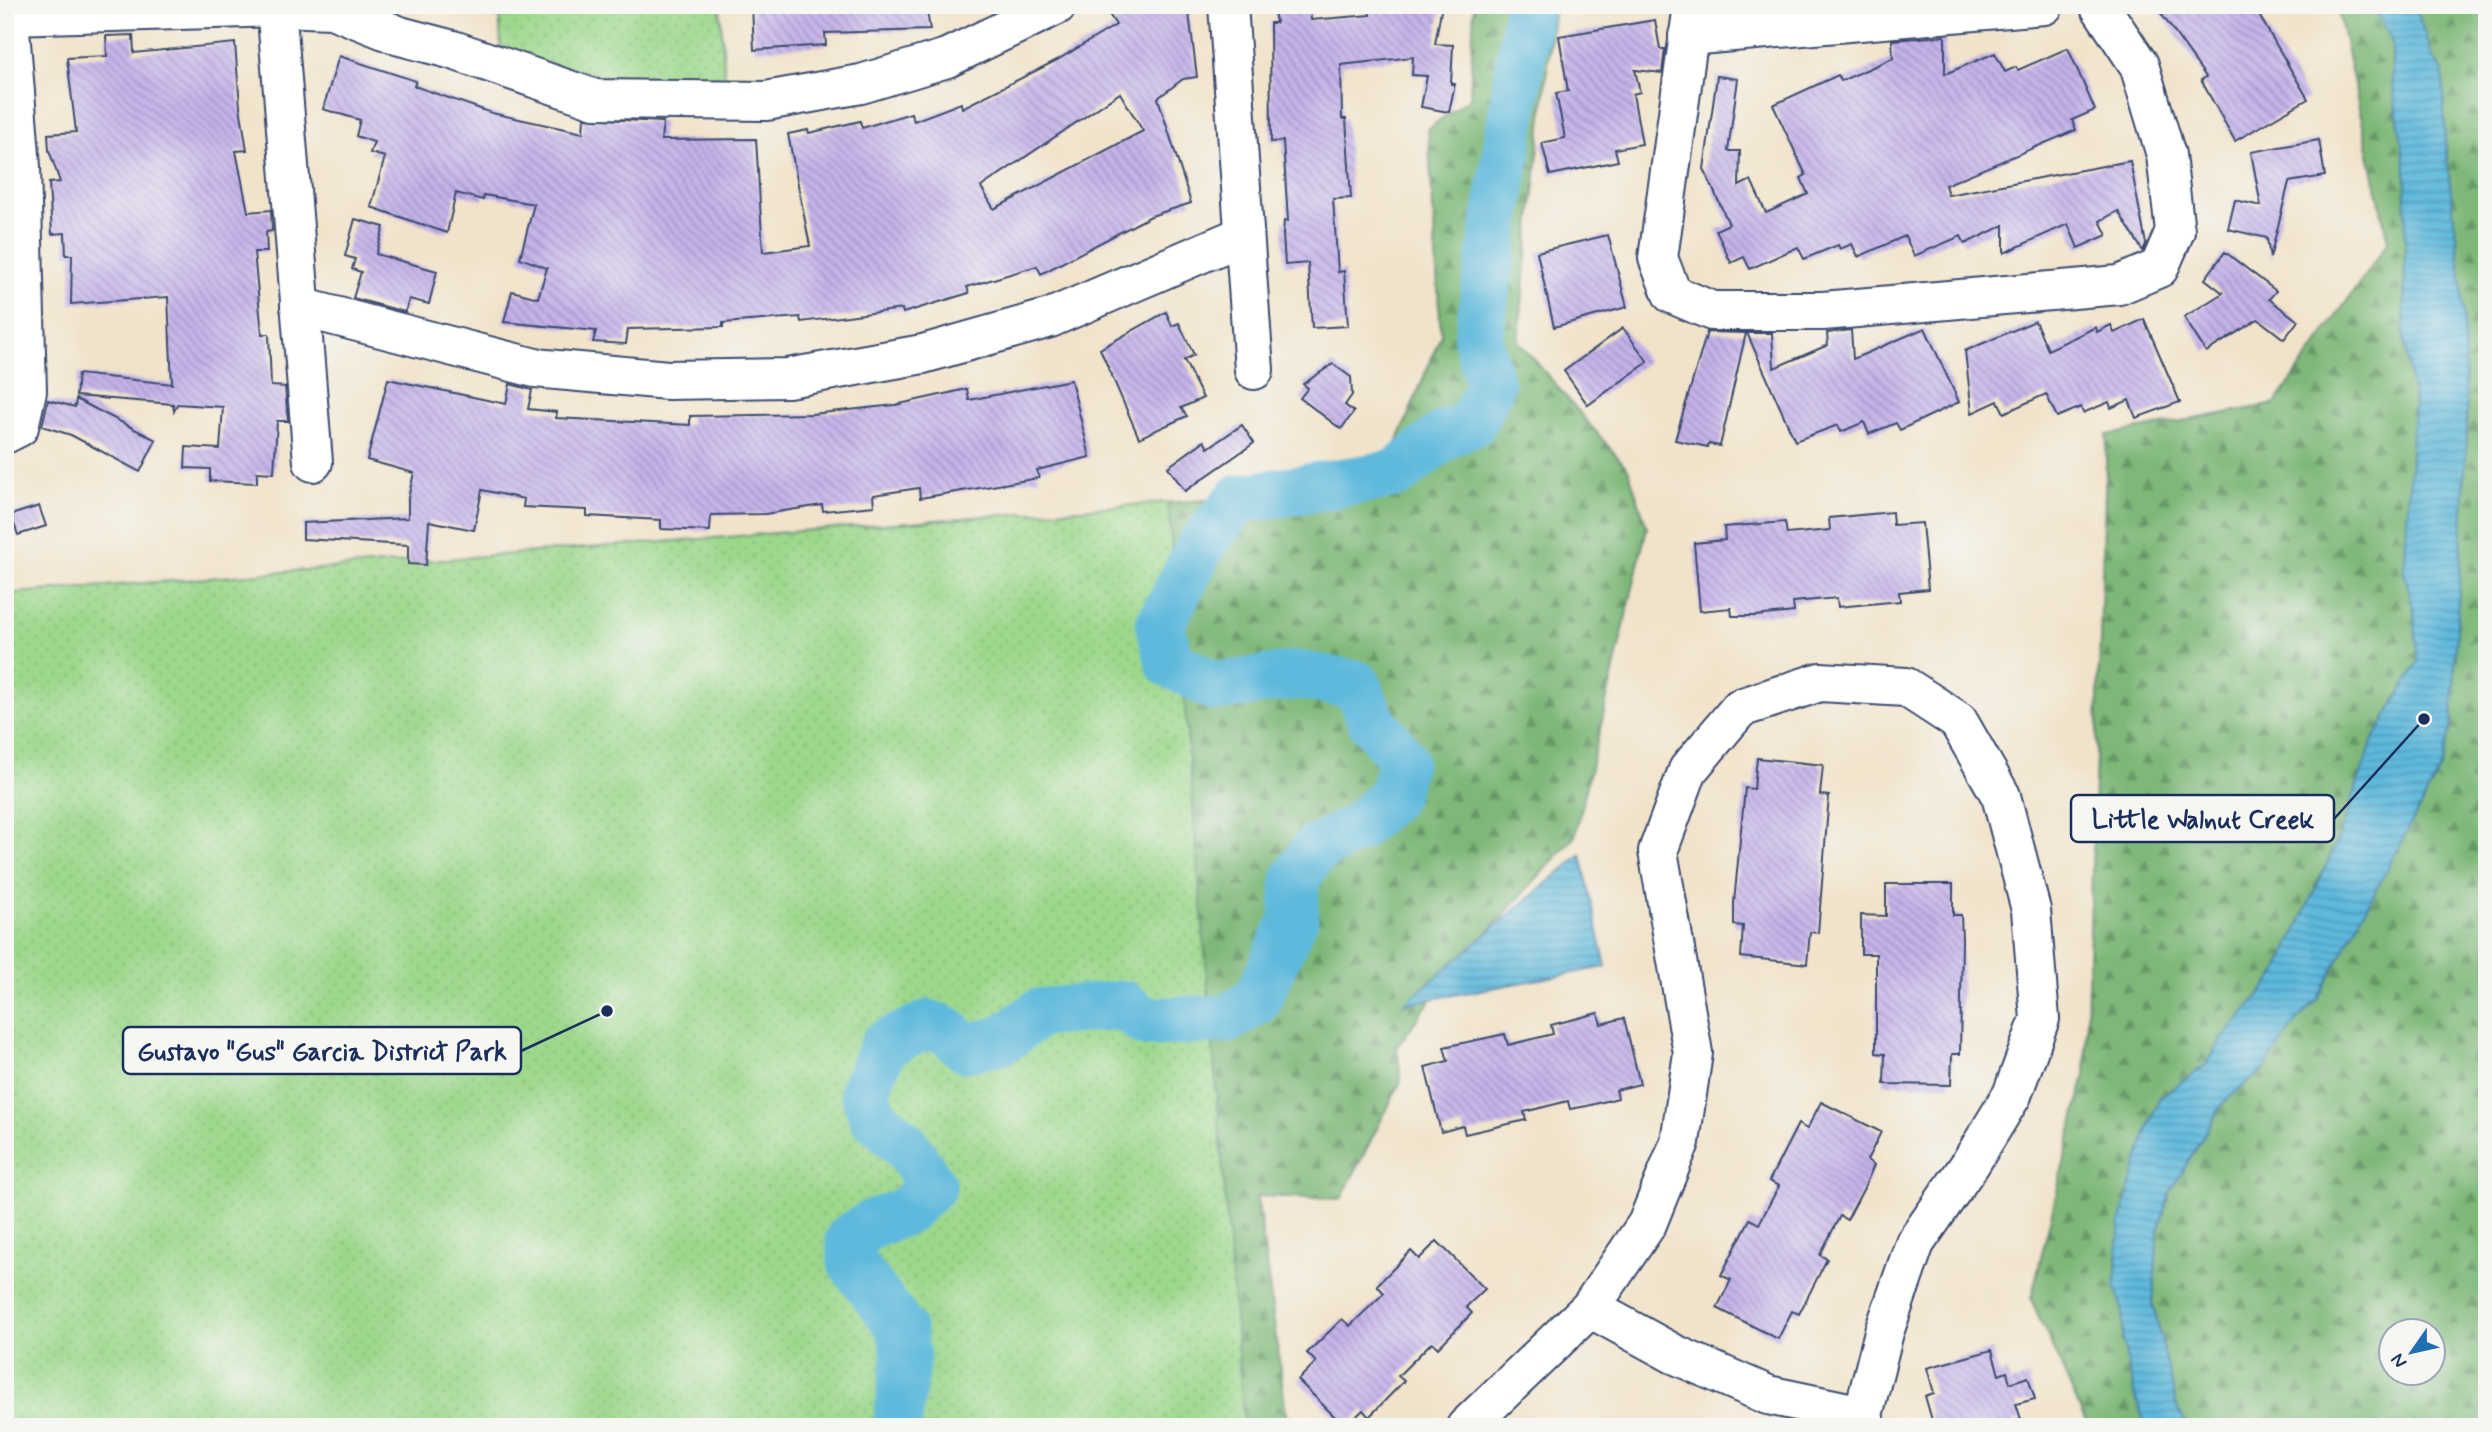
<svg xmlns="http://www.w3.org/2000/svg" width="2492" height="1432" viewBox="0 0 2492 1432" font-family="Mynerve,sans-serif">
<defs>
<pattern id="forest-firs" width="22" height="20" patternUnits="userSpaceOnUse" patternTransform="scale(1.75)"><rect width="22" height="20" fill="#7eb878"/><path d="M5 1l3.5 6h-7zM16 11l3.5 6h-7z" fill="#669666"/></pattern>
<pattern id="park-dots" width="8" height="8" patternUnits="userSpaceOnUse" patternTransform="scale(1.75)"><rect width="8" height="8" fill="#9dd88c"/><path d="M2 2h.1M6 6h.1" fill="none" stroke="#87ba7b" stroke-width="1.8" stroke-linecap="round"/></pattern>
<pattern id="water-rules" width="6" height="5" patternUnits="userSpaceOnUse" patternTransform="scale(1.75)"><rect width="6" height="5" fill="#5eb9dc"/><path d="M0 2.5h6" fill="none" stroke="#4d97b6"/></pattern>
<pattern id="building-back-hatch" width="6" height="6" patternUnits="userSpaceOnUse" patternTransform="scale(1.75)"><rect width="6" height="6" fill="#c5b2ea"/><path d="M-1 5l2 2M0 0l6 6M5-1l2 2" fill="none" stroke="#9f91c1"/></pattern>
</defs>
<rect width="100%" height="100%" fill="#f6f6f2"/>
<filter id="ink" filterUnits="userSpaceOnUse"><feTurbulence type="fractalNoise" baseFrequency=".0143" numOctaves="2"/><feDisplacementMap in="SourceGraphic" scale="14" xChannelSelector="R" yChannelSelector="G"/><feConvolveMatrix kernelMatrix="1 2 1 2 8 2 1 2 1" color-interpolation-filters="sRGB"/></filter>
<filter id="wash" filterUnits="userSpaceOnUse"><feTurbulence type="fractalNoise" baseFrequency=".00686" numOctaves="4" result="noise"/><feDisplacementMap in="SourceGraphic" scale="28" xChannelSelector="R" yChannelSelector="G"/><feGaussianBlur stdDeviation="1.57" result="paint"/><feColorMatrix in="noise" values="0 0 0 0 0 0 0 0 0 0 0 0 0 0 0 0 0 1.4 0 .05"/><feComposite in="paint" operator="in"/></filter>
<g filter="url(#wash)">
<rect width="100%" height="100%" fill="#f1e3ca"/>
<g fill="url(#forest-firs)" stroke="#4c746b" stroke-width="2" fill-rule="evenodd">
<polygon points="1474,5 1554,5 1518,341 1628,469 1647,527 1575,836 1447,977 1397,1047 1401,1081 1341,1199 1257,1196 1288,1427 576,1427 871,525 1379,487 1441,335 1428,129 1470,98"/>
<path d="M2337,5H2487V1427H2088L2031,1299L2085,1075L2107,435L2275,404L2388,242ZM2390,1330H2432V1372H2390Z"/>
</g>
<g fill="url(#park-dots)" stroke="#5c8475" stroke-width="2">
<polygon points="499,5 720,5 725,83 604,77 501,52"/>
<polygon points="1168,502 1244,1427 5,1427 5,594"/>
</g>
<g fill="url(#water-rules)" stroke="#3c749d" stroke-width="2">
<polygon points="2373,5 2415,5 2433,57 2443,71 2445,141 2462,286 2467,433 2452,723 2442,766 2317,1000 2298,1019 2263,1070 2223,1103 2170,1192 2158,1232 2153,1304 2177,1407 2188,1427 2146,1427 2135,1396 2123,1343 2123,1313 2115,1285 2120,1223 2148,1127 2160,1097 2207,1064 2218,1045 2276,975 2339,837 2373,740 2418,662 2414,612 2404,572 2414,404 2404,337 2406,170 2392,81 2392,41"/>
<polygon points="1581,854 1606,967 1404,1004"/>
</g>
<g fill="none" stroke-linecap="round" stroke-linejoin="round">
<polyline stroke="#5eb9dc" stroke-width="49" points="897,1427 906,1356 901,1328 852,1263 850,1238 872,1224 904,1212 932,1186 906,1146 873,1116 864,1091 885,1044 929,1024 946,1030 966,1048 1001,1041 1039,1013 1124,1005 1145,1022 1227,1019 1256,1001 1294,919 1295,880 1314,850 1357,828 1392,796 1403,759 1371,720 1357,685 1297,675 1216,687 1170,663 1160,625 1202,544 1239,499 1396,474 1444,435 1472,423 1490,385 1478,340 1529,5"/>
</g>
<g id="blocks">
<g fill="url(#building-back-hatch)" fill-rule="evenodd">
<polygon points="752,5 926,5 930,30 825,33 826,45 754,50"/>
<path d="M1103,5H1188L1197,77L1183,79L1158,98L1191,203L1151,216L1041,274L1037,266L967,287L969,293L903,313L902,309L801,322L800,317L723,323V327L628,329L626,344L593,342L596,331L504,322L512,291L538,298L547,268L520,258L534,204L484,195L483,200L456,193L447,233L371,207L385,157L370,153L374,142L356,136L360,120L323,109L339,56L416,81L414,86L492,113L583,133L584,118L663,122L661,140L756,139L763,252L810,246L788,134L808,130L809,133L860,121L862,128L911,113L914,121L961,103L962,108L1057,60L1116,25ZM1120,93L1143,131L994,209L981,187Z"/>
<polygon points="1369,5 1442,5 1435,44 1453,45 1451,84 1455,84 1449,112 1421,107 1427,76 1412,75 1413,57 1341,65 1342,119 1346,119 1351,198 1333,199 1338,272 1344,271 1348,326 1312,328 1308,263 1285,265 1283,234 1284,221 1288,221 1283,141 1271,142 1270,23 1276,23 1274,10 1310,7 1311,20 1370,15"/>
<polygon points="2155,5 2253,5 2308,99 2235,141 2201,80 2206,77"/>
<polygon points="1655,20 1660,49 1665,49 1662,73 1635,70 1640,92 1633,94 1642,144 1615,149 1618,161 1550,175 1542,143 1565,138 1556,93 1568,91 1559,36"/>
<polygon points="133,35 134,53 235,43 240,107 247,150 236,151 248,212 271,210 272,231 266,232 267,252 254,252 262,334 269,334 271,386 285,387 288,421 277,421 274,473 257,472 257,483 210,481 210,469 185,468 186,447 220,449 223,407 177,404 174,411 173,404 76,396 78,374 172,384 168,297 71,304 72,255 66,255 65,233 52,234 49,183 60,182 49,150 48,134 76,132 67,58 107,56 106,36"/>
<polygon points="1945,36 1945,74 1995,53 2005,72 2016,67 2018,70 2068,48 2095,110 2072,120 2076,130 1945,185 1948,195 2130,161 2146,244 2143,251 2118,211 2100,221 2107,235 2078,248 2068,224 2004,253 2004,225 1965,244 1961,236 1914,256 1905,236 1858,257 1852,244 1840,249 1838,245 1804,259 1798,247 1750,269 1744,257 1731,263 1716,230 1729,224 1704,169 1717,76 1738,79 1728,151 1740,151 1739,186 1751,180 1766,213 1808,194 1801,178 1806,175 1773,105 1838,75 1841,81 1893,58 1892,40"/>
<polygon points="2319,140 2325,176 2289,182 2270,258 2267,238 2228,229 2235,200 2261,206 2251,152"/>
<polygon points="355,219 384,227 376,254 437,271 429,304 409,299 405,312 353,298 361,272 352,269 355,259 345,256"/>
<polygon points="1608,235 1627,307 1554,327 1537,252"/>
<polygon points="2225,252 2276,291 2269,299 2298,321 2284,339 2258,319 2206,352 2184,317 2223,293 2205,279"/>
<polygon points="1166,312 1172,326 1179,323 1194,355 1184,360 1203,398 1181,408 1187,416 1139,438 1100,349"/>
<polygon points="2144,319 2180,402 2136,418 2129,400 2111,408 2109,402 2083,413 2081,407 2057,417 2046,394 2004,413 1998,401 1972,413 1965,351 2035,321 2048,350 2096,327 2097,332 2111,325 2114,333"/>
<polygon points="1623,328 1648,362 1588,405 1564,371"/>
<polygon points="1925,328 1959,402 1900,430 1896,423 1869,434 1864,422 1841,432 1838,425 1795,441 1747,333 1772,333 1774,368 1828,345 1827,333 1851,330 1853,359"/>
<polygon points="1707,332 1746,333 1720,446 1709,444 1708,447 1675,440"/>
<polygon points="1333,364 1351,377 1352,395 1345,405 1354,412 1341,429 1300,398 1308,388 1303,384"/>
<polygon points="388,379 506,404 510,384 532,390 528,409 557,412 556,418 690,425 690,416 812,414 895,405 967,389 969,400 1071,380 1090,457 1037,470 1039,478 920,498 919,488 873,495 874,506 823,511 822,505 765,514 711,515 710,531 661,529 661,520 587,516 587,510 523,507 524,499 482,490 474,530 429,521 426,565 408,564 408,545 303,539 303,523 408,518 408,498 414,473 367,460"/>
<polygon points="76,399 156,440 140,472 71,435 42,426 48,400 75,407"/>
<polygon points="1242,425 1254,443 1185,491 1168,467 1204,441 1208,448"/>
<polygon points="39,506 46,526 18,535 11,515"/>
<polygon points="1892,512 1893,525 1922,523 1928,589 1899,592 1900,601 1838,607 1837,598 1793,602 1794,612 1755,616 1732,616 1731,608 1700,611 1694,543 1725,540 1724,527 1785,522 1787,534 1830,530 1829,518"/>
<polygon points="1757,758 1823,765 1820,795 1829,796 1827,820 1818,933 1810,932 1807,964 1741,957 1743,926 1734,925 1734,903 1745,788 1754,789"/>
<polygon points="1886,884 1953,884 1953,915 1961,915 1962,940 1960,1054 1952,1054 1951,1085 1884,1084 1885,1054 1876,1053 1876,954 1861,954 1861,915 1886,916"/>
<polygon points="1598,1013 1601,1024 1624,1018 1640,1084 1616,1090 1618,1098 1587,1106 1570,1109 1568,1101 1524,1112 1526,1120 1465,1134 1463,1126 1441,1132 1425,1067 1448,1061 1444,1047 1505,1034 1508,1045 1553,1034 1551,1025"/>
<polygon points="1821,1102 1881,1132 1867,1160 1874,1165 1865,1186 1847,1220 1840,1216 1820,1255 1827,1259 1799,1314 1792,1311 1778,1339 1717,1308 1731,1280 1721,1275 1750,1219 1759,1224 1779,1186 1769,1181 1798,1124 1807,1129"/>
<polygon points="1437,1241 1485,1289 1466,1307 1472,1313 1438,1348 1432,1342 1398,1376 1404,1381 1369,1417 1363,1410 1345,1427 1298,1380 1316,1362 1307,1353 1342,1319 1350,1326 1384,1293 1377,1285 1411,1251 1419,1259"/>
<polygon points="1992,1350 1999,1375 2007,1372 2010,1383 2028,1377 2035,1399 2016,1404 2021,1419 2013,1422 2014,1427 1934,1427 1925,1396 1934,1393 1927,1368"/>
</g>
</g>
</g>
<g filter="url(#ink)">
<use href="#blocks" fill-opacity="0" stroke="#3b4a6e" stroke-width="2"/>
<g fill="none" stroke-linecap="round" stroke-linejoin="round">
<g stroke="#3b4a6e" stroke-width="42">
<g id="minor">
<polyline points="276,5 313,462"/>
<polyline points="1228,5 1254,370"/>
<polyline points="1693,5 1658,258 1672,294 1712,311 1823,311 2119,285 2159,268 2175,231 2166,155 2139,65 2099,5"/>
<polyline points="10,15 277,7 332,9 400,36 453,50 595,99 766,101 861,84 947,58 1057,5"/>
<polyline points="1688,36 2044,5"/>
<polyline points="300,307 535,368 668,380 788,378 923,354 1050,318 1244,235"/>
<polyline points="5,434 19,427 27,391 21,167 8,5"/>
<polyline points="1590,1308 1674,1354 1768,1395 1863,1415"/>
<polyline points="1466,1427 1590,1308 1647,1224 1680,1142 1693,1053 1658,851 1688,770 1740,708 1820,682 1906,687 1958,721 2001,796 2031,910 2040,1019 2012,1095 1970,1164 1915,1243 1884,1332 1863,1415 1866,1427"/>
</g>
</g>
<use href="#minor" stroke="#fff" stroke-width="38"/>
</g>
</g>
<path fill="none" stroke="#1b2f5e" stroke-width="2.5" d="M2424 719L2334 819M607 1011L521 1051"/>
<g fill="#1b2f5e" stroke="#f6f6f2" stroke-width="2.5">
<circle cx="2424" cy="719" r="7"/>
<circle cx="607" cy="1011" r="7"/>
</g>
<g fill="#f6f6f2" stroke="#1b2f5e" stroke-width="2.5">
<rect x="2071" y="795" width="263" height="47" rx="7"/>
<rect x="123" y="1027" width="398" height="47" rx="7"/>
</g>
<g font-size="26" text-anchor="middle" font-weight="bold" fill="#1b2f5e">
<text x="2203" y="828">Little Walnut Creek</text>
<text x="322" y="1060">Gustavo "Gus" Garcia District Park</text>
</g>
<rect width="2492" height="1432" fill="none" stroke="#f6f6f2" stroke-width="28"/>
<g transform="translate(2412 1352) rotate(236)"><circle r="33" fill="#f6f6f2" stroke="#9ea6b7" stroke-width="2"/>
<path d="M0-5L12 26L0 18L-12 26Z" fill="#1f6fb2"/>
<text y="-10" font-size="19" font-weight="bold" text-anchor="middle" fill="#1b2f5e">N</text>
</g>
</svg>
